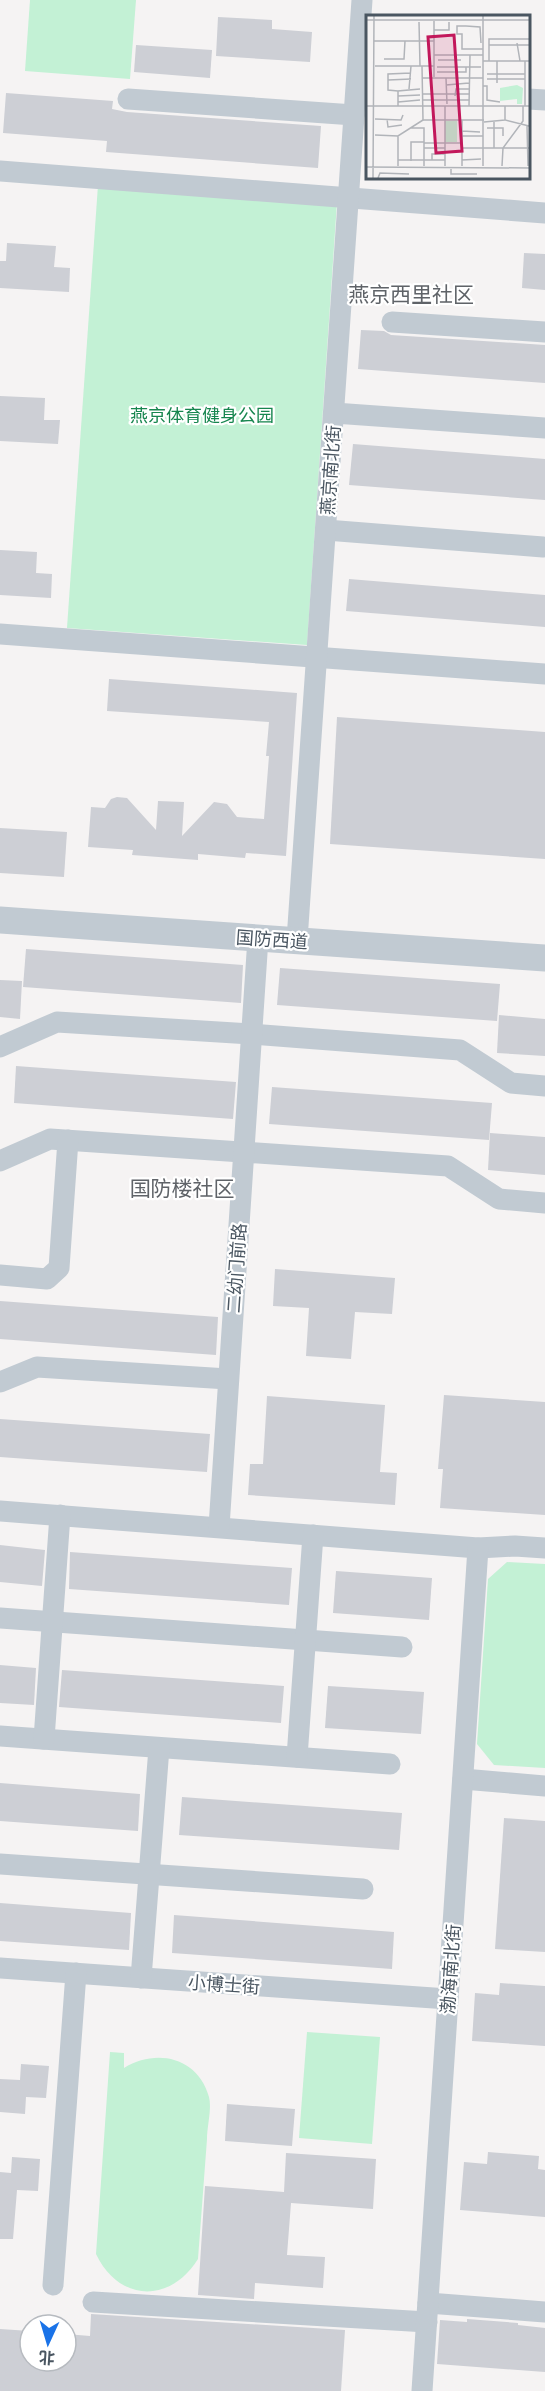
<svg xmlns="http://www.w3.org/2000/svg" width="545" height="2391" viewBox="0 0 545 2391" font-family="'Golos Text','Noto Sans SC',sans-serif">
<rect width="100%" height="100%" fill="#f5f3f3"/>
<g fill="#c3f1d5">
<polygon points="30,0 136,0 130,79 25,71"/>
<polygon points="98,185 337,202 307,645 67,628"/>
<polygon points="507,1562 545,1564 545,1768 494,1765 477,1744 488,1579"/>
<polygon points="307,2032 380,2037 372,2144 299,2138"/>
<path d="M110,2052L124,2053V2068C156,2048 198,2057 209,2097C212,2109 207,2126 207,2139C204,2179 201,2219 198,2259C170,2304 119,2302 96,2254Z"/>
</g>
<g fill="#cdcfd5">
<polygon points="218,17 272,20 272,29 312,32 310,62 216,56"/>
<polygon points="136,45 212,50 210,78 134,72"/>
<polygon points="6,93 113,101 112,109 127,112 321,126 318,168 106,152 107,141 3,133"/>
<polygon points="7,243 56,246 54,267 70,268 69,292 0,288 0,261 6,261"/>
<polygon points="524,253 545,254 545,290 522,288"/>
<polygon points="361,330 384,331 391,335 545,345 545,383 358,369"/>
<polygon points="0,396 45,398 44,420 60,420 58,444 0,441"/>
<polygon points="353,444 545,459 545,500 349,485"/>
<polygon points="0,550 37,552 36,573 52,574 51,598 0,595"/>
<polygon points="349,579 545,595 545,627 346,611"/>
<polygon points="109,679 297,693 286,856 246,853 245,858 198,854 198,860 132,855 133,850 88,847 91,807 105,808 111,799 117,797 127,798 156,830 158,801 184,802 182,836 214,802 227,804 237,817 264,819 269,756 266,756 269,722 107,711"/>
<polygon points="337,717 545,732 545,859 330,844"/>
<polygon points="0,828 67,832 64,877 0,873"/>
<polygon points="26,949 243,965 241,1003 23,987"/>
<polygon points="280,968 500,984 497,1021 277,1005"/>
<polygon points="0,980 22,981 20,1019 0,1017"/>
<polygon points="499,1015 545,1019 545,1056 497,1053"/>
<polygon points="16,1066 236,1082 233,1119 14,1103"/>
<polygon points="272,1087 492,1103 489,1140 269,1124"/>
<polygon points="490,1133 545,1137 545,1175 488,1170"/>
<polygon points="275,1269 395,1278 392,1314 355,1312 351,1359 306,1356 309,1308 273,1306"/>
<polygon points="0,1301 218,1317 216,1355 0,1339"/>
<polygon points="444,1395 545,1402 545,1515 440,1508 443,1469 438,1469"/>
<polygon points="267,1396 385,1405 380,1472 397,1473 395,1505 248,1495 250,1464 263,1464"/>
<polygon points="0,1419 210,1434 207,1472 0,1457"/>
<polygon points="0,1545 45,1550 42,1586 0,1582"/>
<polygon points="70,1552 292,1568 289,1605 69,1589"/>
<polygon points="336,1571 432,1578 429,1620 333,1613"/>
<polygon points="0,1665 36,1668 34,1705 0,1703"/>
<polygon points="62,1670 284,1686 281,1723 59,1707"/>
<polygon points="328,1686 424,1692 421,1734 325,1728"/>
<polygon points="0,1783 140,1794 138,1831 0,1821"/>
<polygon points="182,1797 402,1813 399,1850 179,1835"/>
<polygon points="504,1818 545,1821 545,1952 495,1949"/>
<polygon points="0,1903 131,1913 129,1950 0,1941"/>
<polygon points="174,1915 394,1932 392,1969 172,1953"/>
<polygon points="500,1983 545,1986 545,2046 472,2041 475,1993 499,1995"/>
<polygon points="21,2064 49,2066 46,2098 26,2097 25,2114 0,2112 0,2079 20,2080"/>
<polygon points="227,2104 295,2109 292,2146 225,2141"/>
<polygon points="488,2152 539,2156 538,2169 545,2170 545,2217 460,2210 464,2162 487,2164"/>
<polygon points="286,2153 376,2159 373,2209 291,2203 287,2255 325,2257 323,2288 255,2283 254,2299 198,2295 205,2186 284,2192"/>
<polygon points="12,2157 40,2159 38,2191 17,2190 13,2239 0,2239 0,2172 11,2173"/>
<polygon points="91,2314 345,2330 341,2391 0,2391 0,2329 30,2331 30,2361 66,2361 66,2334 90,2336"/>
<polygon points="467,2319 518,2323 518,2325 545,2328 545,2372 437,2364 440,2320 467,2322"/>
</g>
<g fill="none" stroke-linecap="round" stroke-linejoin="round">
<g stroke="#c1cad2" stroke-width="21">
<polyline points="128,99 354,115"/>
<polyline points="528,99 545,100"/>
<polyline points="0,171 545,213"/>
<polyline points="392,322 545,332"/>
<polyline points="334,413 545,428"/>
<polyline points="326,530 543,547"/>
<polyline points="0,634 545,674"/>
<polyline points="297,940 362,0"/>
<polyline points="0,1047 57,1022 251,1034 460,1050 511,1083 545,1086"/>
<polyline points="0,1161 50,1139 448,1166 499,1199 545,1203"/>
<polyline points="0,1275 47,1279 59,1268 68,1140"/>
<polyline points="0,1382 37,1367 228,1379"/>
<polyline points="0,1511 478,1548 515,1546 545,1548"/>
<polyline points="219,1527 258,938"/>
<polyline points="0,1618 402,1647"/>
<polyline points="0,1736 390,1764"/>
<polyline points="44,1739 60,1515"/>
<polyline points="297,1757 313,1535"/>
<polyline points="463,1779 545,1786"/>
<polyline points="0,1864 363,1889"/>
<polyline points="0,1968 448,1999"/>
<polyline points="141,1978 159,1748"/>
<polyline points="53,2285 76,1973"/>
<polyline points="93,2302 427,2322"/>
<polyline points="428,2303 545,2312"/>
<polyline points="422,2391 478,1548"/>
</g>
<polyline stroke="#c1cad2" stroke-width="27" points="0,920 545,958"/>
</g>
<g text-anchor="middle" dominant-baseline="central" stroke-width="4.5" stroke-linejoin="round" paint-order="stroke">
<g font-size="18" fill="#17864f" stroke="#fff">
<text x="202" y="415">燕京体育健身公园</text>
</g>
<g font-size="18" fill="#4a5661" stroke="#fff">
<text transform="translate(330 470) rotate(-86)">燕京南北街</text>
<text transform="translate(272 939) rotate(4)">国防西道</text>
<text transform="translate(236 1268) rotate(-86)">二幼门前路</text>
<text transform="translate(450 1969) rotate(-86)">渤海南北街</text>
<text transform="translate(224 1984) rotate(4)">小博士街</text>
</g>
<g font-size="21" fill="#5f6368" stroke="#fff">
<text x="411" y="294">燕京西里社区</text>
<text x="182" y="1188">国防楼社区</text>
</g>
</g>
<g transform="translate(366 15)">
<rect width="164" height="164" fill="#f5f3f3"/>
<path d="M151,70L157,73L156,89H151V84L134,86V73ZM79,106H91V127H79Z" fill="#c3f1d5"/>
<path fill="none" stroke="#b1b4b9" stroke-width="1.5" d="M117,0V151M0,5H164M68,6V62M53,7L54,51M100,11H91V19H96V34H117M100,11L114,12L115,28M68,15H83V7M8,26H68M151,28L154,46M123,30H164M68,40H117M18,44H38L39,26M72,45H95M117,46H164M123,46V24H164M131,46V68M9,51H68M56,51L57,105M71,52H115M71,57H100V52M121,59H159M56,63H117M80,63L81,89M121,64H159M22,65L45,64M80,70L103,68M117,71H121V85L134,87M43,74L45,51M32,76L22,75V59L45,58M56,79H103M32,81L54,80M89,81L90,74H103M56,85H103M32,87L54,85M0,91H164M32,91V76L54,74M79,91V151M103,91L104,40M139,91V105L163,111M159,91V46M9,104L35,105L37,100M21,104L22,112L36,110M57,105H118M118,107L139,105M128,107V133M161,111L162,151M45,113H58V151M121,113H137V121M96,116L114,117M9,120L32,121L57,105M32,121V151M96,121H117M58,128H96M58,133H79M96,133H164M32,145H79M66,145V139H79M96,145L115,144M45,146V127H58M96,151V105M136,151L137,133L157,106V91M0,152L164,153M85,154V159H111M7,163L8,0M12,163L14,158L43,159"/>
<path fill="#c2185b" fill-opacity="0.15" stroke="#c2185b" stroke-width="3" d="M88,20L96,136L70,138L62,22Z"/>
<rect width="164" height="164" fill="none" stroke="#4a5661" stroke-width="3"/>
</g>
<g transform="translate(48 2343) rotate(184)"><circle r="28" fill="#ffffff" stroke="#b7bbc0" stroke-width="1.5"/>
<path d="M0-4.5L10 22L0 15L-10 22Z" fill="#1a73e8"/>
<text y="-9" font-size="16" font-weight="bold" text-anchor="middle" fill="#4a5661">北</text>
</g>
</svg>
